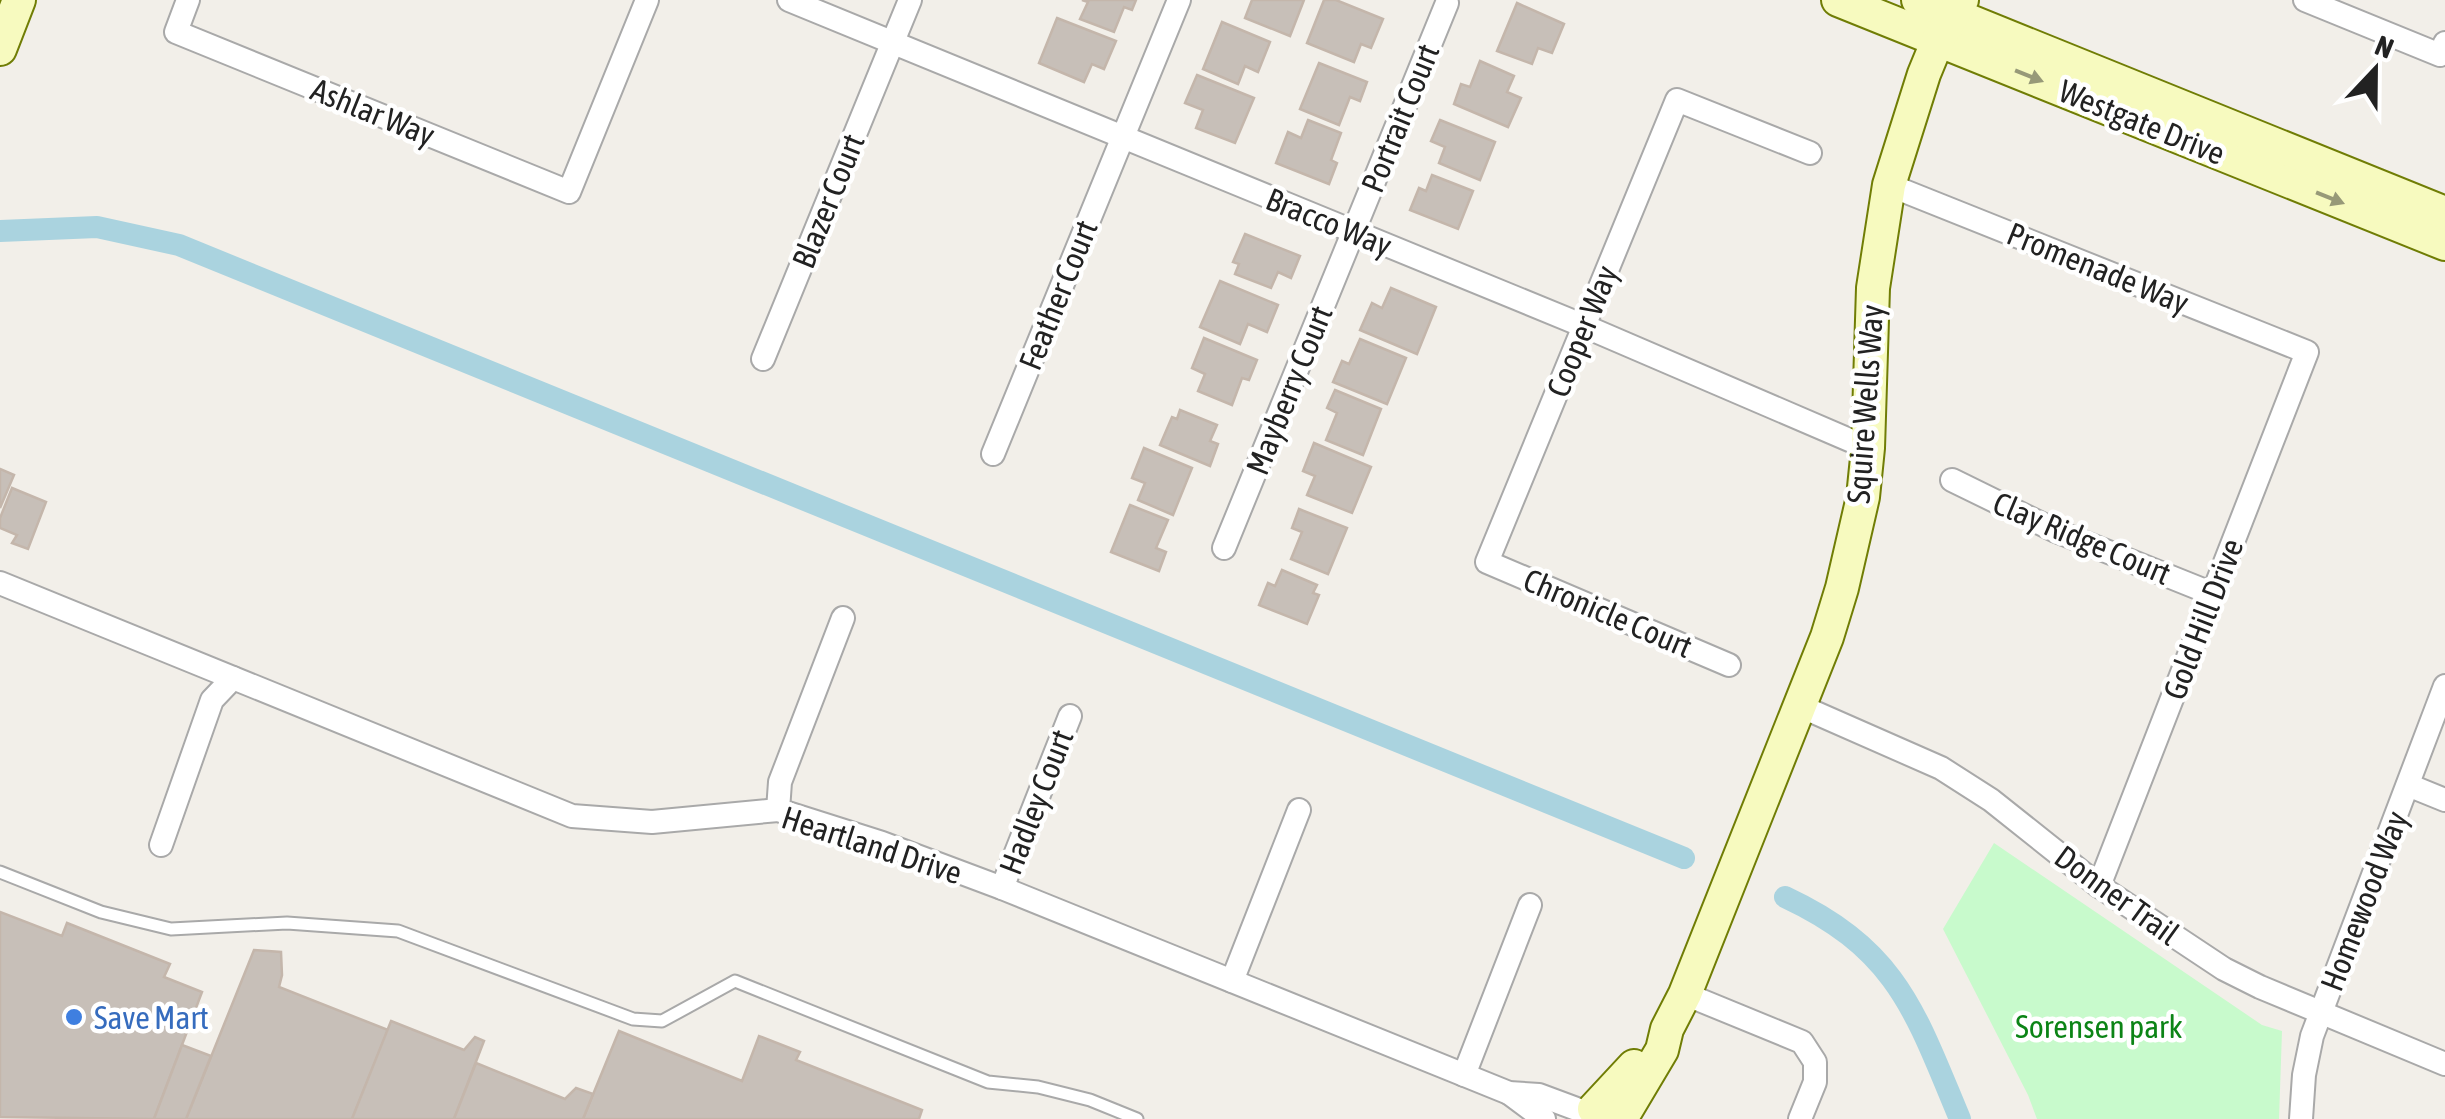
<svg xmlns="http://www.w3.org/2000/svg" width="2445" height="1119" viewBox="0 0 2445 1119" font-family="'Asap Condensed',sans-serif">
<rect width="100%" height="100%" fill="#f2efe9"/>
<polygon fill="#c8facc" points="1994,843 2262,1025 2282,1031 2279,1119 2037,1119 2028,1095 1943,929"/>
<g fill="none" stroke-linecap="round" stroke-linejoin="round">
<g stroke="#aad3df" stroke-width="22">
<polyline points="0,231 97,227 179,245 1684,858"/>
<path d="M1785,897C1898,950 1915,1012 1960,1119"/>
</g>
</g>
<g fill="#c7bfb8" stroke="#c4b6ab" stroke-width="2.5">
<polygon points="1082,0 1136,0 1132,10 1124,7 1114,32 1080,19 1088,2"/>
<polygon points="1252,0 1304,0 1290,36 1245,18"/>
<polygon points="1324,0 1336,0 1383,19 1371,48 1361,44 1354,62 1307,43"/>
<polygon points="1517,3 1564,24 1552,53 1538,48 1532,64 1497,51"/>
<polygon points="1057,18 1116,41 1104,69 1092,64 1084,82 1039,63"/>
<polygon points="1222,22 1270,42 1258,72 1245,66 1238,84 1203,69"/>
<polygon points="1480,61 1514,76 1507,92 1521,98 1508,127 1454,104 1461,84 1470,87"/>
<polygon points="1319,63 1367,82 1360,101 1350,97 1339,125 1300,109"/>
<polygon points="1197,75 1254,98 1235,143 1196,128 1203,110 1185,103"/>
<polygon points="1308,120 1341,133 1331,160 1337,163 1329,184 1276,163 1288,132 1301,138"/>
<polygon points="1440,120 1495,142 1480,180 1439,163 1445,147 1431,141"/>
<polygon points="1432,175 1473,191 1458,229 1410,210 1419,188 1426,191"/>
<polygon points="1245,234 1300,256 1291,278 1278,272 1271,288 1235,274 1239,264 1233,262"/>
<polygon points="1220,281 1278,305 1267,332 1248,324 1240,344 1200,327"/>
<polygon points="1391,288 1436,307 1417,354 1360,330 1372,303 1382,308"/>
<polygon points="1204,338 1257,360 1249,380 1242,378 1232,405 1198,391 1205,374 1192,368"/>
<polygon points="1360,339 1406,358 1387,404 1333,382 1342,361 1349,364"/>
<polygon points="1335,390 1381,409 1363,455 1326,440 1337,413 1327,408"/>
<polygon points="1180,410 1217,425 1210,441 1218,444 1210,466 1160,445 1172,417 1177,419"/>
<polygon points="1314,443 1371,467 1352,513 1307,495 1315,476 1303,471"/>
<polygon points="1144,448 1192,468 1173,515 1138,500 1145,483 1132,478"/>
<polygon points="0,469 14,475 0,508"/>
<polygon points="12,488 46,502 28,549 12,543 17,535 0,528 0,518"/>
<polygon points="1130,505 1168,520 1156,548 1166,552 1159,571 1111,552"/>
<polygon points="1299,509 1347,528 1328,574 1291,559 1302,532 1292,528"/>
<polygon points="1282,570 1317,585 1313,593 1319,595 1307,624 1259,605 1268,583 1275,586"/>
<polygon points="0,912 62,936 67,923 170,964 164,977 202,992 154,1119 0,1117"/>
<polygon points="254,950 281,952 282,975 279,987 388,1030 352,1119 186,1119"/>
<polygon points="391,1021 464,1050 475,1037 484,1041 454,1119 352,1119"/>
<polygon points="619,1031 742,1081 759,1036 800,1052 796,1060 922,1110 919,1119 583,1119"/>
<polygon points="182,1045 211,1056 186,1119 154,1119"/>
<polygon points="476,1063 565,1099 576,1088 593,1094 583,1119 454,1119"/>
</g>
<g fill="none" stroke-linecap="round" stroke-linejoin="round">
<g stroke="#a9a9a9" stroke-width="15">
<polyline id="lane" points="0,872 101,912 171,929 287,923 398,931 633,1019 662,1021 735,981 988,1082 1038,1087 1090,1100 1137,1119"/>
</g>
<g stroke="#a9a9a9" stroke-width="26">
<g id="street">
<polyline points="188,0 176,32 569,192 647,0"/>
<polyline points="789,0 1584,326 1868,448"/>
<polyline points="2305,0 2440,55 2445,43"/>
<polyline points="1889,185 2307,352 2099,886"/>
<polyline points="763,359 910,0"/>
<polyline points="993,454 1179,0"/>
<polyline points="1952,480 2056,531 2213,594"/>
<polyline points="1224,548 1447,3"/>
<polyline points="0,583 572,816 652,822 778,810 882,843 1002,888 1509,1093 1539,1095 1582,1111"/>
<polyline points="1729,665 1487,562 1677,100 1810,153"/>
<polyline points="1800,706 1941,768 1991,800 2099,886 2224,969 2260,987 2445,1064"/>
<polyline points="2408,785 2445,800"/>
<polyline points="778,810 780,782 843,618"/>
<polyline points="161,845 212,700 233,678"/>
<polyline points="1002,888 1070,716"/>
<polyline points="1232,981 1299,810"/>
<polyline points="1685,994 1802,1042 1815,1062 1815,1082 1800,1119"/>
<polyline points="1464,1075 1530,905"/>
<polyline points="1509,1093 1544,1119"/>
<polyline points="2301,1119 2304,1075 2312,1036 2445,686"/>
</g>
</g>
<g stroke="#707d05" stroke-width="36">
<g id="secondary">
<polyline points="1838,0 2445,244"/>
<polyline points="1918,0 2445,213"/>
<polyline points="0,49 19,0"/>
<polyline points="1594,1109 1634,1066"/>
<polyline points="1621,1119 1662,1050 1667,1029 1685,994 1827,637 1842,588 1863,497 1868,448 1873,288 1889,185 1924,74 1938,40 1962,0"/>
</g>
</g>
<use href="#lane" stroke="#fff" stroke-width="11"/>
<use href="#street" stroke="#fff" stroke-width="22"/>
<use href="#secondary" stroke="#f7fabf" stroke-width="32"/>
</g>
<defs><path id="oneway-solid" d="M-6-.8H1V-3.2L6.5 0L1 3.2V.8H-6Z" transform="scale(2.5)"/></defs>
<g fill="#979978">
<use href="#oneway-solid" transform="translate(2029 76) rotate(22)"/>
<use href="#oneway-solid" transform="translate(2330 198) rotate(22)"/>
</g>
<circle fill="#3f7fe0" stroke="#fff" stroke-width="4" cx="74" cy="1017" r="10"/>
<g text-anchor="middle" dominant-baseline="central" stroke-width="9" stroke-linejoin="round" paint-order="stroke">
<g font-size="32" fill="#222" stroke="#fff">
<text transform="translate(373 112) rotate(22)">Ashlar Way</text>
<text transform="translate(1400 118) rotate(-68)">Portrait Court</text>
<text transform="translate(2142 122) rotate(22)">Westgate Drive</text>
<text transform="translate(828 201) rotate(-68)">Blazer Court</text>
<text transform="translate(1329 222) rotate(22)">Bracco Way</text>
<text transform="translate(2098 268) rotate(22)">Promenade Way</text>
<text transform="translate(1058 295) rotate(-68)">Feather Court</text>
<text transform="translate(1582 331) rotate(-68)">Cooper Way</text>
<text transform="translate(1289 390) rotate(-68)">Mayberry Court</text>
<text transform="translate(1865 404) rotate(-86)">Squire Wells Way</text>
<text transform="translate(2082 538) rotate(23)">Clay Ridge Court</text>
<text transform="translate(1608 613) rotate(23)">Chronicle Court</text>
<text transform="translate(2203 619) rotate(-69)">Gold Hill Drive</text>
<text transform="translate(1036 802) rotate(-69)">Hadley Court</text>
<text transform="translate(872 845) rotate(18)">Heartland Drive</text>
<text transform="translate(2117 895) rotate(36)">Donner Trail</text>
<text transform="translate(2364 901) rotate(-69)">Homewood Way</text>
</g>
<g font-size="32" fill="#366cbe" stroke="#fff" text-anchor="start">
<text x="94" y="1017">Save Mart</text>
</g>
<g font-size="32" fill="#0c8416" stroke="#fff">
<text x="2099" y="1026">Sorensen park</text>
</g>
</g>
<g transform="translate(2375 70) rotate(22)" stroke="#ffffff" stroke-width="8" paint-order="stroke">
<path d="M0-8L18 38L0 25L-18 38Z" fill="#222222"/>
<text y="-15" font-size="28" font-weight="bold" text-anchor="middle" fill="#222222">N</text>
</g>
</svg>
